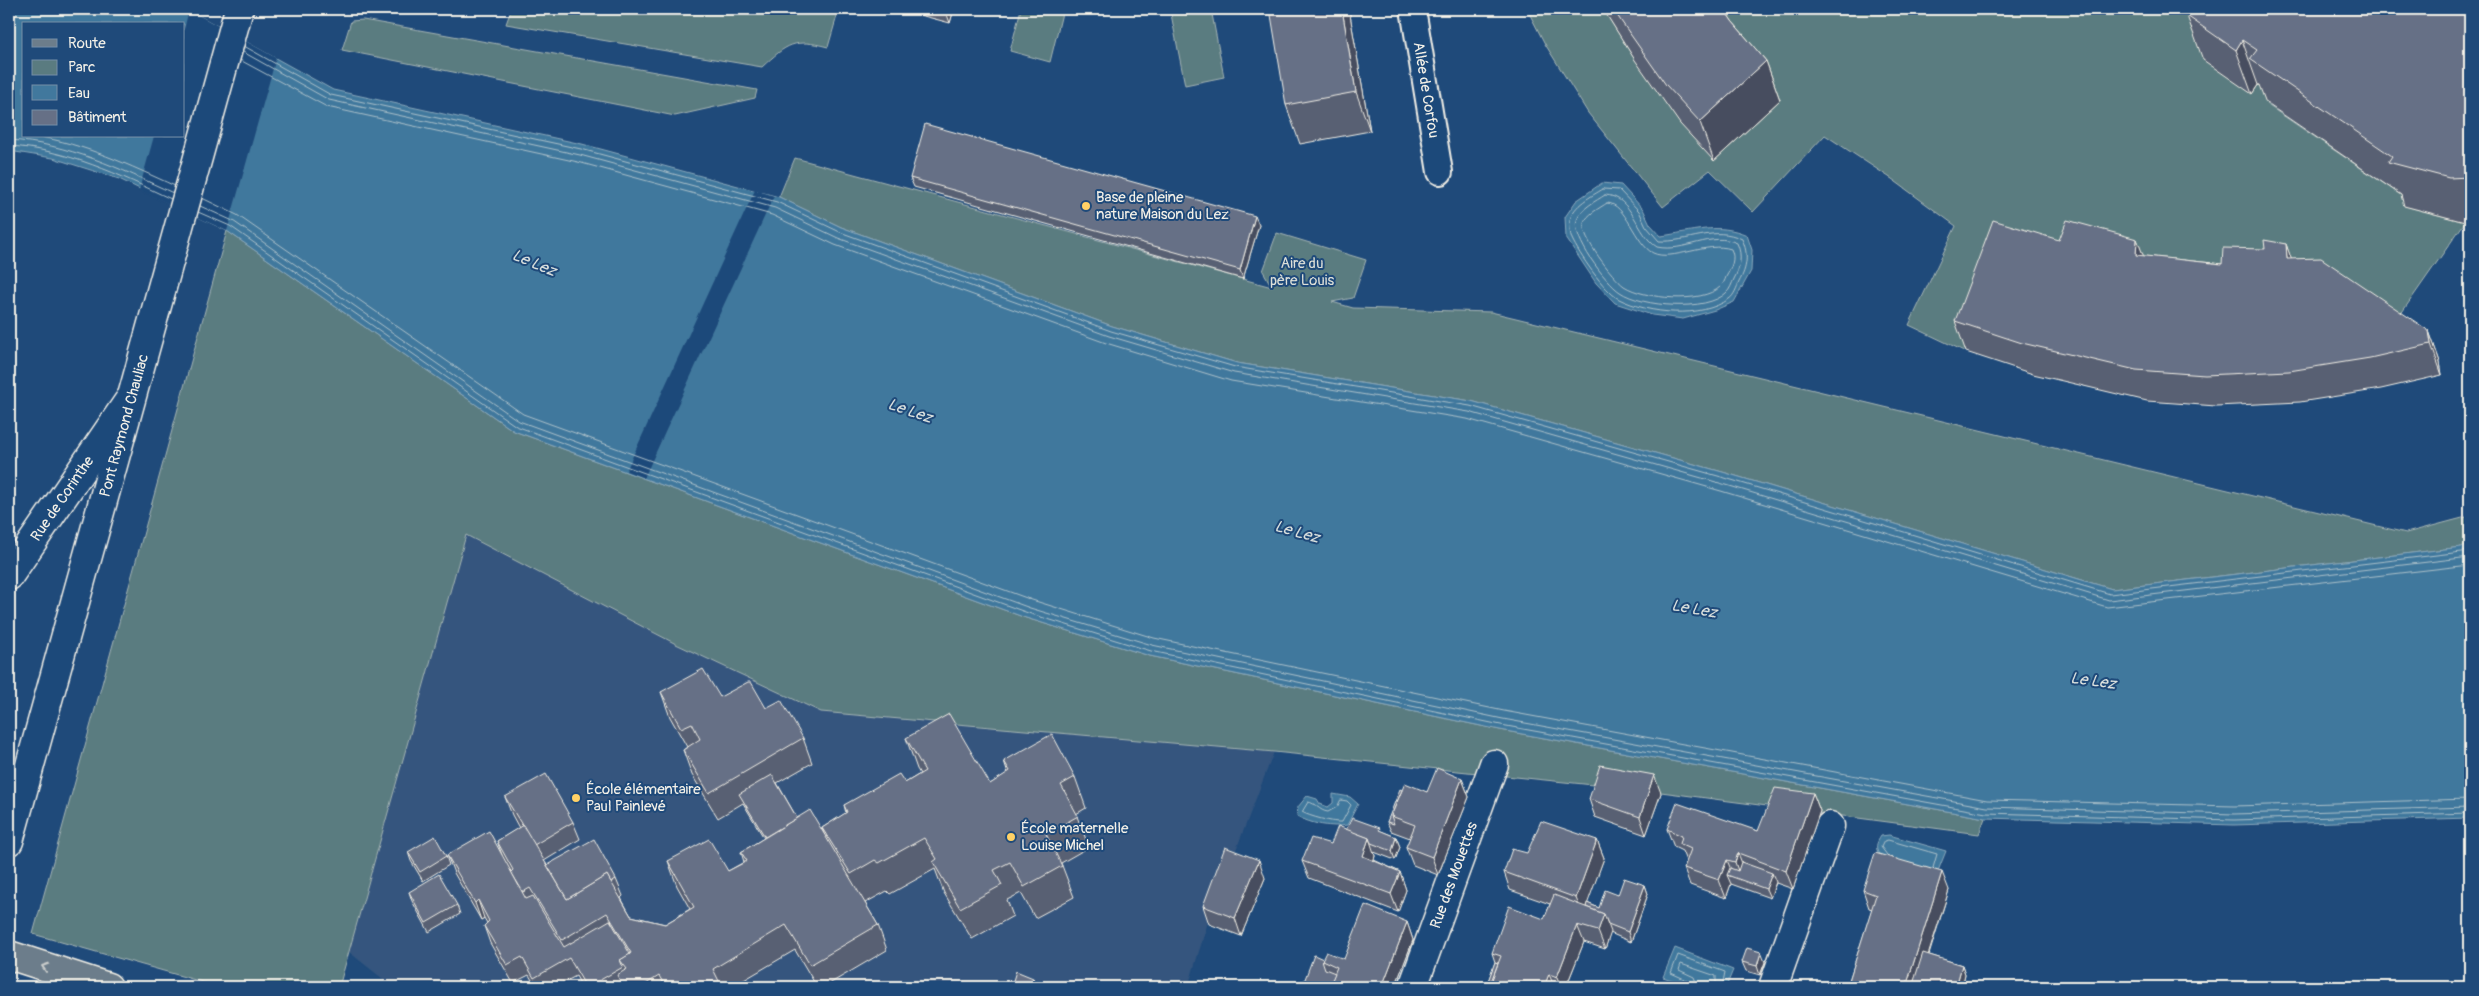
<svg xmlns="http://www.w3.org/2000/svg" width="2479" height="996" viewBox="0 0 2479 996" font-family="Pangolin,sans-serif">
<rect width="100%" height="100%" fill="#1f4a7a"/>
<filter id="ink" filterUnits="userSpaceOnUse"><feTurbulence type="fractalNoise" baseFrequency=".02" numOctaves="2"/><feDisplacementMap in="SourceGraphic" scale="10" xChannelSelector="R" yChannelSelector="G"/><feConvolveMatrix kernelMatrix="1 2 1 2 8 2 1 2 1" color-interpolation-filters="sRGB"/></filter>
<g filter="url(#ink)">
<polygon fill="#34557e" points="466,535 676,644 821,712 1274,752 1208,922 1188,987 926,987 920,985 916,987 393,987 349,952"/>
<g fill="#5a7b80" stroke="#a7b6b4">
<path d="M545,9H839L828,47C794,38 787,44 762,67L506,24L511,10Z"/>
<polygon points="1021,9 1063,9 1050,62 1010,51"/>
<polygon points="1170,9 1211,9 1224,77 1185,85"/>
<polygon points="1527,9 1603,9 1635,60 1746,60 1712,9 2239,9 2252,94 2258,85 2273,95 2266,104 2408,200 2405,206 2465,222 2391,328 2004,251 1966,352 1909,325 1956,226 1892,179 1825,135 1753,212 1710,170 1663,207 1588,113 1545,44"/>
<polygon points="363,20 757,90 755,98 675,116 342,50 351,21"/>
<polygon points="795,158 1272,287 1263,271 1277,233 1366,260 1353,298 1332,302 1353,308 1491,312 2406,533 2470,516 2470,546 2112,589 1726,473 1471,401 1237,363 1112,326 841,227 779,197"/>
<polygon points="227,231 514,431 1026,618 1150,656 1500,730 1985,818 1979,834 1661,792 1274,752 821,712 676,644 466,535 339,987 220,987 33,934"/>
</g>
<g fill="#41789d" stroke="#89a8bb" fill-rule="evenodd">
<path d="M9,9H187L333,90L582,144L779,197L841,227L1112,326L1237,363L1471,401L1726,473L2112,589L2470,546V818L2234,825L1985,818L1500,730L1150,656L1026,618L514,431L227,231L119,179L53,158L9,151ZM24,24H184V136H24Z"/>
<path d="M1602,183L1621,185L1643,209L1650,224L1661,236C1691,232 1718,222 1747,235L1752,250L1751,271L1734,302L1715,310L1683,319L1652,315L1615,303L1596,283L1566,238L1565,217L1576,201Z"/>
<path d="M1333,794L1350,797L1358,804L1347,825C1333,828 1310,824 1297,816L1298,807L1307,796L1317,799L1320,804L1328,807L1333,803Z"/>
<path d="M1889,835L1946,851L1936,876L1879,855C1875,847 1876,844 1881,836Z"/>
<polygon points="1675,948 1733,970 1726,987 1692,987 1663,977"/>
</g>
<g fill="#1f4a7a">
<polygon points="189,10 276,58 227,231 139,190 154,136 184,136 184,29"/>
<polygon points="755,190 774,196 644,478 626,471"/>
</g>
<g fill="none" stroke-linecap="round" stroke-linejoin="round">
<g stroke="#acc1ca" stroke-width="1">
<polyline points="244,46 331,95 581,149 777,202 840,232 1111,331 1235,367 1470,406 1725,478 2110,594 2470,551"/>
<polyline points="243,52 329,100 580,155 775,208 838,238 1109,336 1234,373 1469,412 1723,484 2109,600 2470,557"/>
<polyline points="240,60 327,107 578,162 772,215 835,245 1106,343 1231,381 1467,419 1721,491 2107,607 2470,565"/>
<path d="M35,136C85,144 129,165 175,186"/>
<path d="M9,140C67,143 121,169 173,193"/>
<path d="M9,146C66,149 120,175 171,199"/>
<path d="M1603,189L1619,190L1639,211L1646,226L1659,241C1688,243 1714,225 1742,239C1749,254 1747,268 1739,282C1737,287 1734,296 1729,299C1701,319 1649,314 1619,299C1604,291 1579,254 1572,239C1570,234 1569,225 1570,220C1573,205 1592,196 1603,189Z"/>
<path d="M1605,195C1633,196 1636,234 1657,247C1684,253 1711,231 1737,243C1743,256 1740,268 1734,279C1732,283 1730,290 1726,293C1707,312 1642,307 1620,292C1606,283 1571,237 1577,220C1581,208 1596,201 1605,195Z"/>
<polyline points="202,198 237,215 523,414 1032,600 1154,638 1504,711 1987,800 2234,806 2470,799"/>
<path d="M1607,203C1626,203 1635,244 1653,253C1672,262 1707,241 1731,249C1736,259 1731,268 1726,277C1725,280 1723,285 1720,287C1702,304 1644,299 1624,286C1613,278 1580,236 1584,223C1587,214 1600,208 1607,203Z"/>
<polyline points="200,206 233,221 519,421 1030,608 1152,645 1503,719 1987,807 2234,814 2470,807"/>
<polyline points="198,212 230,226 516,426 1028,613 1151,651 1501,725 1986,813 2234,820 2470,813"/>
<path d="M1341,800L1347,801L1351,805L1342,822C1334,823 1308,816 1302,812L1308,802C1316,803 1319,811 1328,812L1337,807Z"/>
<polyline points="1887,855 1881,847 1884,841 1888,840 1937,854 1933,868"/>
<polyline points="1691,987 1689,981 1671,973 1678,955 1725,972 1722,987"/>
<polyline points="1698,987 1694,977 1679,970 1681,964 1716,976 1716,987"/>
</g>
<g stroke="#f4f1e8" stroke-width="28">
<g id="service">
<path id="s1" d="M1413,9L1440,172"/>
</g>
</g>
<g stroke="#f4f1e8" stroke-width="31">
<g id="minor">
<path id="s2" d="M9,576L130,399"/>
<path id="s3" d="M1413,987L1494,764"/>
<polyline points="1773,987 1830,826"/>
</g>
</g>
<g stroke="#f4f1e8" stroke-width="31">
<g id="secondary">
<path id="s4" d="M9,841L239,9"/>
</g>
</g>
<g stroke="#f4f1e8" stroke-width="31">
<polyline id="primary" points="9,955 108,987"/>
</g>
<use href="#service" stroke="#1f4a7a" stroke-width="24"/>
<use href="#minor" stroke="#1f4a7a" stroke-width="28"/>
<use href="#secondary" stroke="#1f4a7a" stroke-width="28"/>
<use href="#primary" stroke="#6c7d8b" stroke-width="28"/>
</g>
<g fill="#586073" stroke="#f4f1e8">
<polygon points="897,9 954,9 950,23"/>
<polygon points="1349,9 1370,131 1300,144 1286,105"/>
<polygon points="1603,9 1724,9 1732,21 1766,61 1780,100 1714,161 1680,124 1635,60"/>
<polygon points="2470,9 2470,222 2465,222 2404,206 2401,195 2266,103 2259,85 2258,85 2252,94 2203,60 2187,16"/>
<polygon points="910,178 1259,225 1243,279 914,187"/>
<polygon points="2137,239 2143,256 2222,264 2265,249 2286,244 2291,259 2429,331 2440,362 2442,375 2381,389 2300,402 2216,406 2147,401 2033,374 1966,352 1955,321 2059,240"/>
<polygon points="661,692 720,697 766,708 803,738 812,763 777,783 797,818 824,834 822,828 846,813 844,805 905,783 920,774 917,769 906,738 990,784 1008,773 1004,761 1075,777 1086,808 1076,814 1089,847 1061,863 1074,897 1035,918 1021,893 1007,900 1013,916 972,939 944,893 935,869 890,894 887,891 865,903 878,925 887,950 824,987 817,987 795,950 732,987 582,987 576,976 555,987 536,987 529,975 513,983 490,943 484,926 487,923 484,918 481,920 454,873 447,855 502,855 497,841 519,828 512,815 505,797 573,822 580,839 544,861 547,865 616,879 623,896 621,898 631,916 665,924 690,909 677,886 668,861 728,871 744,862 741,852 764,838 743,803 718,818 692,775 683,750 687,747 670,717"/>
<polygon points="1462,779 1469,797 1438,875 1413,865 1406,847 1410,838 1391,831 1387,822 1402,790 1427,792"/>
<polygon points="1661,793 1646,835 1595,817 1589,799"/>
<polygon points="1813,793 1820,811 1793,889 1776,883 1770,898 1731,884 1726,898 1690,885 1684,868 1686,861 1682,851 1674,847 1667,829 1758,831"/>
<polygon points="1346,830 1381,831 1396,837 1400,847 1395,860 1374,852 1375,856 1374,860 1400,872 1406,890 1398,912 1309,878 1302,861 1331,844"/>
<polygon points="1597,840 1604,858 1587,903 1599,908 1618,895 1645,885 1648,894 1631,942 1610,933 1605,949 1584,942 1566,987 1486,987 1495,962 1492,953 1544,919 1550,904 1510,890 1504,872 1527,853"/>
<polygon points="408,852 446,856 449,865 423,881 411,861"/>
<polygon points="1265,878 1241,936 1209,924 1203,906"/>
<polygon points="1863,890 1949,890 1929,955 1962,965 1965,974 1962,987 1847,987 1872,909 1869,908"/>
<polygon points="409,892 457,905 460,914 429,932 412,901"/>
<polygon points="1407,922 1413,940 1395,987 1302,987 1323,959 1344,959"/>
<polygon points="1742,962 1765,962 1760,975 1746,971"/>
</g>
<g fill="#474e5e" stroke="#f4f1e8">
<polygon points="945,9 954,9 950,23"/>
<polygon points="1342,9 1349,9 1370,131 1356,92"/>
<polygon points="2242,40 2258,85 2252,94 2236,50"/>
<polygon points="1766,61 1780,100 1714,161 1700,122"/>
<polygon points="1255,216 1259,225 1243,279 1240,270"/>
<polygon points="2137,239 2149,270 2136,255"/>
<polygon points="2286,244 2297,275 2287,259"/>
<polygon points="2429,331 2440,362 2442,375 2431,344"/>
<polygon points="1654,775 1661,793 1646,835 1640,817"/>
<polygon points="1462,779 1469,797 1438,875 1432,857"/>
<polygon points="1813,793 1820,811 1793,889 1786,871"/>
<polygon points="1396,837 1400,847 1395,860 1392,851"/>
<polygon points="1369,838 1375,856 1369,873 1363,856"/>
<polygon points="1597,840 1604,858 1583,916 1576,898"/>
<polygon points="1738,853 1745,871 1741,880 1735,862"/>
<polygon points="1259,860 1265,878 1241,936 1235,918"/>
<polygon points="1727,860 1734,877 1727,875 1731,884 1726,898 1719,880"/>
<polygon points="1400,872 1406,890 1398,912 1391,894"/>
<polygon points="1942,872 1949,890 1918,987 1906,987"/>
<polygon points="1772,873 1776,882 1770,898 1766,889"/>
<polygon points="1645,885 1648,894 1631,942 1628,932"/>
<polygon points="478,900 484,918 481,920 475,903"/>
<polygon points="1604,914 1611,932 1605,949 1598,931"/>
<polygon points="1407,922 1413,940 1395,987 1382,987"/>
<polygon points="1577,925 1584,942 1566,987 1561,987 1557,977"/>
<polygon points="1761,952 1765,962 1760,975 1757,966"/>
<polygon points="1962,965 1965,974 1962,987 1956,987"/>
<polygon points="1549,974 1554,987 1544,987"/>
<polygon points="1033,978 1036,987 1030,987"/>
</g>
<g fill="#667086" stroke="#f4f1e8">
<polygon points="1270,9 1342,9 1356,92 1286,105"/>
<polygon points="1613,9 1724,9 1732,21 1766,61 1700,122 1666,85 1621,21"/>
<polygon points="2192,9 2470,9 2470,177 2449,178 2388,162 2392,156 2250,59 2257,50 2242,40 2236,50 2187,16"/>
<polygon points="925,124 1255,216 1240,270 910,178"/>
<polygon points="1993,220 2059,240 2067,220 2137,239 2136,255 2222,264 2223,248 2265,249 2264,240 2286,244 2287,259 2321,258 2429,331 2431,344 2370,358 2289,371 2205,375 2136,370 2022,343 1955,321"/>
<polygon points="703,669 720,697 748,682 751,682 766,708 781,700 803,738 709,793 683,750 700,739 692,723 681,728 661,692"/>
<polygon points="949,714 990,784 1010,771 1004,761 1052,734 1075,777 1061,785 1078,816 1046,834 1062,866 1024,887 1010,862 994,870 1002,885 960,908 933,862 937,859 924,838 879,863 875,860 851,874 822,828 847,812 844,805 899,774 905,783 925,771 906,738"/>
<polygon points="1600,765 1654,775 1640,817 1589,799"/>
<polygon points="1437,768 1462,779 1432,857 1406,847 1415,825 1391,816 1405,783 1427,792"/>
<polygon points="546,774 573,822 534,845 505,797"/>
<polygon points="772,775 797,818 765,837 739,794"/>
<polygon points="1775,788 1813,793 1786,871 1738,853 1735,862 1727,860 1719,880 1684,868 1691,849 1680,844 1682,836 1667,829 1677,803 1758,831"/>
<polygon points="1400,789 1402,790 1391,816 1394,824 1387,822"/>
<polygon points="810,810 878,925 810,965 786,925 713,969 719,981 708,987 666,987 659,976 641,987 623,987 617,975 627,969 620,960 631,953 607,913 562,940 530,888 523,892 511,872 513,870 497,841 523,825 567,899 607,875 631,916 665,924 694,907 668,861 709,839 728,871 747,861 741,852"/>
<polygon points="1352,818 1380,828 1379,830 1396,837 1392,851 1371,843 1369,838 1346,830"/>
<polygon points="1541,821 1597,840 1576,898 1504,872 1512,849 1527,853"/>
<polygon points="1338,826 1369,838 1363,856 1400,872 1391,894 1302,861 1311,838 1331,844"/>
<polygon points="489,831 526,899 533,896 564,947 610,920 630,954 620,960 623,967 588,987 586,987 569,958 534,978 522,957 507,965 484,926 489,921 478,900 475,903 447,855"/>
<polygon points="435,836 446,856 420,872 408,852"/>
<polygon points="594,839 616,879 611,882 607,875 567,899 547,865"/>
<polygon points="1225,847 1259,860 1235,918 1203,906"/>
<polygon points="1875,853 1942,872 1906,987 1847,987 1876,895 1863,890"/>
<polygon points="1741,862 1772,873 1766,889 1727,875 1730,868 1738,871"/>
<polygon points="439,874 457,905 426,923 409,892"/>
<polygon points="1624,878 1645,885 1628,932 1608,924 1604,914 1586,907 1587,903 1599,908 1605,890 1618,895"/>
<polygon points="1554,895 1604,914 1598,931 1577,925 1557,977 1549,974 1544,987 1489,987 1501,956 1492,953 1509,906 1544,919"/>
<polygon points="1365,905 1407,922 1382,987 1329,987 1337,967 1322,960 1326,952 1344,959"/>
<polygon points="1747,948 1761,952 1757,966 1742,962"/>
<polygon points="1923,953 1962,965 1956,987 1912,987"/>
<polygon points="1314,955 1323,959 1322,960 1325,969 1335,973 1329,987 1302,987"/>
<polygon points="1495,962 1498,963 1489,987 1486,987"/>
<polygon points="1016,971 1033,978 1030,987 1011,987"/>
</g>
<defs><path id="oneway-chevron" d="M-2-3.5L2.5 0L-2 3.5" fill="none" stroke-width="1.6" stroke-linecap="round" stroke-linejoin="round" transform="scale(1.25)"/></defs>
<use stroke="#cbcecc" href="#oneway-chevron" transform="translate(45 967) rotate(-162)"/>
</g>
<g fill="#ffd166" stroke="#1f4a7a" stroke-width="2">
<circle cx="1086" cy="206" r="5"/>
<circle cx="576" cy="798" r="5"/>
<circle cx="1011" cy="837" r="5"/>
</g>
<g text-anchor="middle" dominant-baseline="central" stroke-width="4" stroke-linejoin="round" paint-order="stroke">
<g font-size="15" fill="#f4f1e8" stroke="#1f4a7a">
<text stroke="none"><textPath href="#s1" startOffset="82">Allée de Corfou</textPath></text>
<text stroke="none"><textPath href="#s4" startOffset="431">Pont Raymond Chauliac</textPath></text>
<text stroke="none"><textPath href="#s2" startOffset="94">Rue de Corinthe</textPath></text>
<text stroke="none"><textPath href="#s3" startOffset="119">Rue des Mouettes</textPath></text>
</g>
<g font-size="15" fill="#f4f1e8" stroke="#1f4a7a" text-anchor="start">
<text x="1096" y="197">Base de pleine<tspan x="1096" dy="17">nature Maison du Lez</tspan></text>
<text x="586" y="789">École élémentaire<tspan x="586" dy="17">Paul Painlevé</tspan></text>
<text x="1021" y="828">École maternelle<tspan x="1021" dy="17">Louise Michel</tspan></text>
</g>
<g font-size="15" fill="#dddfd8" stroke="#1f4a7a">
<text x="1302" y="263">Aire du<tspan x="1302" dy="17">père Louis</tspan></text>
</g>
<g font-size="16" font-style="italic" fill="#d9dfdd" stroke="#1f4a7a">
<text transform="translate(534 263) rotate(23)">Le Lez</text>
<text transform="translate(910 411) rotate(19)">Le Lez</text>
<text transform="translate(1297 532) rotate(16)">Le Lez</text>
<text transform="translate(1694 609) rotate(10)">Le Lez</text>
<text transform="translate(2093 681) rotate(8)">Le Lez</text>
</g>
</g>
<rect width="2479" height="996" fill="none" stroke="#1f4a7a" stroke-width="30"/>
<rect x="15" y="15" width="2449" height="966" fill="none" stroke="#f4f1e8" stroke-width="2" filter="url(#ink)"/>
<rect x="22" y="22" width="162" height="115" fill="#1f4a7a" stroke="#748da6"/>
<rect x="32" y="39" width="25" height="8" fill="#6c7d8b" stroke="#748da6"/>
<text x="68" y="48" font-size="15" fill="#f4f1e8">Route</text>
<rect x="32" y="60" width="25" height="15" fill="#5a7b80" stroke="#748da6"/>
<text x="68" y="72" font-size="15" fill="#f4f1e8">Parc</text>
<rect x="32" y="85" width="25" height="15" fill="#41789d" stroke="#748da6"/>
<text x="68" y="98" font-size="15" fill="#f4f1e8">Eau</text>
<rect x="32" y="110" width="25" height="15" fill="#667086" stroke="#748da6"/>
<text x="68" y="122" font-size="15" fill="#f4f1e8">Bâtiment</text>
</svg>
